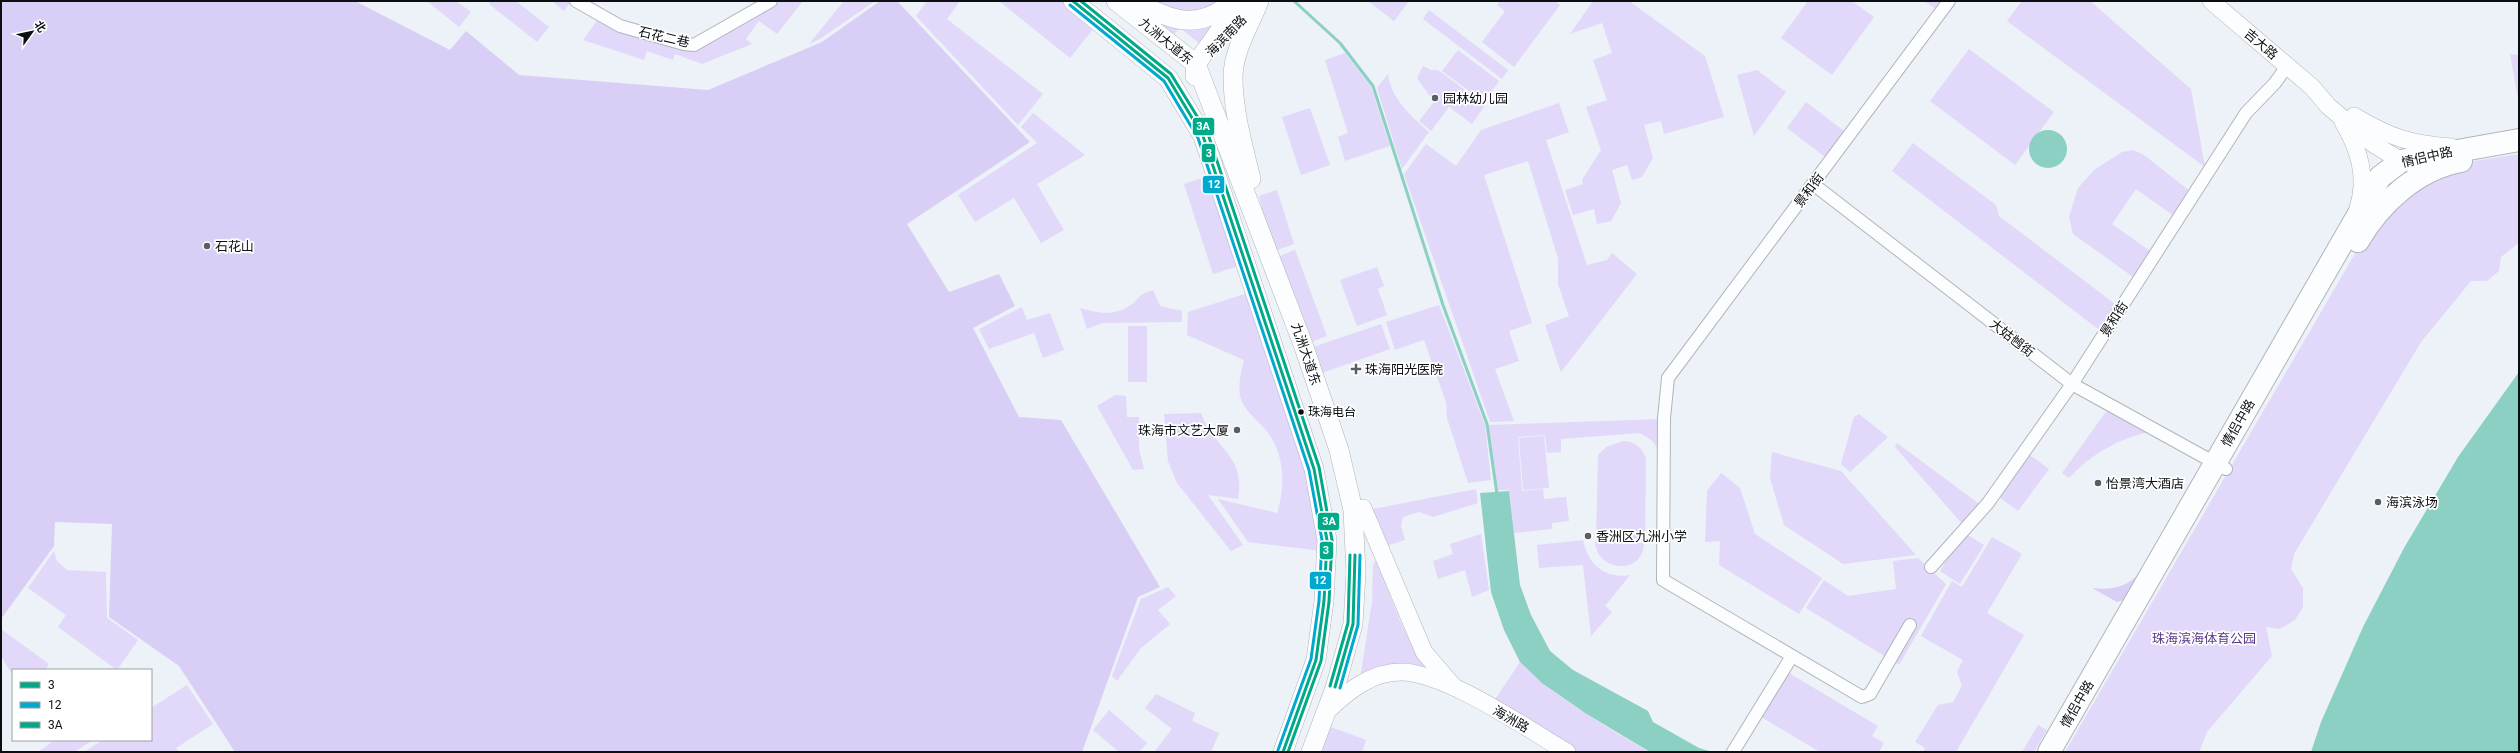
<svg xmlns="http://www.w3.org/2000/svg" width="2520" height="753" viewBox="0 0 2520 753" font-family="Roboto,'Noto Sans SC',sans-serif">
<rect width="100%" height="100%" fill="#ecf2f7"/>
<g fill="#e1d8fa">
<polygon points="427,1 456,1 471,12 459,27"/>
<polygon points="491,1 516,1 549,27 537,42 489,4"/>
<polygon points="552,1 572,1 564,11"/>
<polygon points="779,1 803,1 777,34 759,21 746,39 752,44 702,64 675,54 673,60 647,51 644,60 583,40 598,19 696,48"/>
<polygon points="844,1 875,1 820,39 809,44"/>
<polygon points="927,1 960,1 947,19 1043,94 1018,125 916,16"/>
<polygon points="999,1 1067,1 1097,24 1070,58"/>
<polygon points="1119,1 1239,1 1204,47 1180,28 1168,40"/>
<polygon points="1368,1 1409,1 1394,21"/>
<polygon points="1500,1 1555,1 1560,5 1514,67 1482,42 1505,11 1497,5"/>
<polygon points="1593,1 1629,1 1705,56 1724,117 1664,134 1661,121 1644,125 1653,158 1642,177 1632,180 1627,165 1612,170 1621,203 1611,221 1597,224 1594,209 1573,215 1565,190 1583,184 1582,180 1601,150 1586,107 1607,100 1593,60 1612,53 1602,23 1570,34"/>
<polygon points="1808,1 1852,1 1874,17 1832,75 1781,38"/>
<polygon points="1924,1 1946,1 1939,11"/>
<polygon points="2022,1 2090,1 2191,89 2205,167 2007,21"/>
<polygon points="1429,10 1508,70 1502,79 1423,19"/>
<polygon points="1969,49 2054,112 2015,165 1930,101"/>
<polygon points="1458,50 1499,81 1484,102 1442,71"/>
<polygon points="1345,53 1371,87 1390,146 1345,161 1338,137 1348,133 1325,60"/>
<polygon points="2510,54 2519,55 2519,105"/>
<polygon points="1423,66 1431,70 1438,70 1485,105 1472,124 1449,107 1431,131 1419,121 1434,102 1417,78"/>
<polygon points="1757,70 1786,92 1754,136 1737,75"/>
<path d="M1388,74C1391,99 1411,116 1429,132L1402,169L1377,88Z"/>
<polygon points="1806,102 1848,134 1829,160 1787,128"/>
<polygon points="1559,103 1569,132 1546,140 1587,265 1607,260 1612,253 1637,274 1561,372 1545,325 1569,316 1558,284 1558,258 1528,161 1484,175 1532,323 1509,331 1519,361 1495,369 1514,421 1490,422 1404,174 1426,144 1456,166 1481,130"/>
<polygon points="1310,108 1330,165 1301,175 1282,117"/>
<polygon points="1033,113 1085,155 1037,184 1064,230 1041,243 1014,198 975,222 958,195 1037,143 1021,127"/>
<polygon points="1913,143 1996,205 1999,216 2115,304 2098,329 1892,171"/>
<polygon points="2133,150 2144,155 2191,192 2174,216 2136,189 2112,224 2153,253 2136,279 2073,234 2069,217 2078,188 2094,170 2122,152"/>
<polygon points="2519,154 2519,243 2501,257 2499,271 2487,281 2471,281 2421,342 2294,554 2291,569 2303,588 2303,607 2295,620 2280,629 2266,627 2272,656 2207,732 2199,752 2065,752 2360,245 2392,202 2468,162"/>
<polygon points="1212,175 1242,265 1213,274 1184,184"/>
<polygon points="1277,190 1294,244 1272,252 1259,196"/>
<polygon points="1295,250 1327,336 1306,344 1274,258"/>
<polygon points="1377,267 1384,286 1378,289 1387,315 1357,326 1340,280"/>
<path d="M1153,290L1160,306L1182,311V322L1102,323L1087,329L1080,308C1099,313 1112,317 1131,305C1141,298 1136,295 1153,290Z"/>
<path d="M1251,292L1310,469L1323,551L1248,542L1218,499L1277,513C1286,486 1285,451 1264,428C1256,419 1243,409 1240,396C1238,384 1241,372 1244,360L1187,335L1188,312Z"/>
<polygon points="1439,305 1485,425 1491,480 1468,483 1447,418 1446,402 1424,340 1395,350 1386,322"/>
<polygon points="1022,307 1027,320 1050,313 1064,350 1043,358 1034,333 989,349 979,329"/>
<polygon points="1381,324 1390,349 1319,374 1310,348"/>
<rect x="1128" y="326" width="19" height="56"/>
<polygon points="1115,395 1126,396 1127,417 1139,417 1139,449 1144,469 1133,470 1097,406"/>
<path d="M2108,409L2149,432C2118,439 2091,454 2069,478L2062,473Z"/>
<path d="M1201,413C1214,449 1246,455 1238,499L1208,495L1243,545L1231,551L1177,483L1168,461L1164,414Z"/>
<polygon points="1859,414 1888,437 1850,472 1841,464 1854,417"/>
<path d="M1662,419V450L1658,449C1653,440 1648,437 1639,433L1561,439V452L1547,453L1545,435L1518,437L1522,491L1543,489L1544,499L1566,497L1569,521L1552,523V529L1514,533L1509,490H1498L1488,425Z"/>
<polygon points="1544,436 1549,488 1523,490 1519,438"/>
<path d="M1623,441C1634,441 1643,448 1646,459L1645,541L1596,540L1598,455L1606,447Z"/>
<polygon points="1897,443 1982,506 1964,526 1895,447"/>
<polygon points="1772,452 1841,471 1916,555 1843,564 1784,525 1770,478"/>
<polygon points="2030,455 2049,469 2018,511 1999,497"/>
<polygon points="1721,473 1740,488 1755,534 1822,578 1799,614 1719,565 1720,541 1705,542 1707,491"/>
<polygon points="1476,489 1478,503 1433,517 1419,512 1403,517 1401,526 1405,540 1383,547 1368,510"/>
<polygon points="1963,532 1984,545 1960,584 1940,571"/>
<polygon points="1481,534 1489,590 1472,597 1465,570 1438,579 1433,561 1453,554 1450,544"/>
<polygon points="1992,537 2022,554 1987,613 2024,635 1956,752 1923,752 1925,748 1915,742 1938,705 1953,702 1962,686 1957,672 1963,660 1921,636 1952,581 1962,587"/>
<path d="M1583,540C1588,564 1604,579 1630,575L1605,606L1612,612L1591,636L1583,565L1539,568L1537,545Z"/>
<path d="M1595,542L1644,543C1643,576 1597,572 1595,542Z"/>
<polygon points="54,551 57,561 67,570 106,572 107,618 138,640 117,670 58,627 66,615 28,588"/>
<polygon points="1918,558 1946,584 1899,665 1806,608 1824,580 1848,596 1896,589 1893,561"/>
<polygon points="1376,561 1400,621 1412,646 1427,665 1426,669 1408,667 1399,663 1395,668 1360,679 1372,602 1373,564"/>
<polygon points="1168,587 1176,596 1158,610 1170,624 1141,648 1117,681 1112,676 1141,599"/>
<polygon points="1,629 49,664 45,670 13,670 13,676 1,656"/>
<path d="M1520,662C1558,700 1604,725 1649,752H1567L1490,707Z"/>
<polygon points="1787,672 1878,726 1872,736 1884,743 1879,752 1820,752 1761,717"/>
<polygon points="187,685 213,724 176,748 179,752 84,752 103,740 151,740 151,708"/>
<polygon points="1156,694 1195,713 1192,721 1219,733 1211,752 1154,752 1172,729 1145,708"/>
<polygon points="1109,710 1147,743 1139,752 1119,752 1093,730"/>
<polygon points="1325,725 1366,740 1362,752 1315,752"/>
<polygon points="2038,725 2047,730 2034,752 2022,752"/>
<polygon points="55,740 93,740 74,752 38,752"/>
</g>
<g fill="#d9cef5">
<polygon points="1,1 355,1 450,50 466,31 519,75 708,90 822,42 880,1 897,1 1030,142 907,224 949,292 999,274 1015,306 973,328 1019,417 1061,420 1160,587 1138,597 1082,752 235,752 179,666 109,617 112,524 55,522 54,546 1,619"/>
<path d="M2140,572L2127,599L2117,602L2092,588C2111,590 2127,588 2140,572Z"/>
</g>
<g fill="#8bd0c2">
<circle cx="2048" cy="149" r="19"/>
<polygon points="2519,372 2519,752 2311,752 2321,722 2363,627 2404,548 2458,457"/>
<polygon points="1509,491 1520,585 1531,615 1550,651 1573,670 1648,711 1653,722 1699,748 1712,752 1650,752 1585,713 1542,683 1520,662 1504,630 1491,592 1480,493"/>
</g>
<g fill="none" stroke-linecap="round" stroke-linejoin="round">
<polyline stroke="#8bd0c2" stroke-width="3" points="1294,1 1340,43 1373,86 1443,305 1487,424 1497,494"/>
<g stroke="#b0b5b9" stroke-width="14">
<g id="street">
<polyline points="576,1 620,26 684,44 694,45 771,1"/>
<polyline points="1813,184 2072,384 2226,469"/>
<polyline points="1931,567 1988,503 2072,384 2246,113 2275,83 2287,66"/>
<polyline points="1910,625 1870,694 1862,697 1663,580 1664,418 1668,378 1949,1"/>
<polyline points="1733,752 1792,656"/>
</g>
</g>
<g stroke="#b0b5b9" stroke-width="18">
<g id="secondary">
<polyline points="2211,1 2312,87 2328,106 2372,143 2401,161 2411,163"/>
<path d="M2354,116C2389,137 2410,144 2451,147"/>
<path d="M2343,122C2359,149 2368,177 2358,208"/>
<polyline points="1363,508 1424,652 1454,687"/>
<path d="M1327,711C1348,691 1372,671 1403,672C1448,674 1526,728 1567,752"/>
</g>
</g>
<g stroke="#b0b5b9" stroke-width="20">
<g id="primary">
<polyline points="1073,1 1168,78 1203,136 1314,469 1327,540 1324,601 1316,660 1283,752"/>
<polyline points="1116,1 1196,64 1304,347 1339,450 1353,510 1356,573 1353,624 1335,688 1311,752"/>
<path d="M1135,1C1172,22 1199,31 1234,1"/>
<polyline points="1195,76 1196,64 1241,1"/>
<path d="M1251,179C1243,146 1233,111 1233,77C1233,51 1250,24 1259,1"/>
</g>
</g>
<g stroke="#b0b5b9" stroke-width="24">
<g id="highway">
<path d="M2358,241C2380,203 2417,169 2461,161"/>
<polyline points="2049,752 2380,177 2401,161 2519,140"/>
</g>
</g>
<use href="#street" stroke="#fcfdfe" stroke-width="12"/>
<use href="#secondary" stroke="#fcfdfe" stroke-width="17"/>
<use href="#primary" stroke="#fcfdfe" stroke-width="19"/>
<use href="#highway" stroke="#fcfdfe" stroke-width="22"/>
<g stroke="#fff" stroke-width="6">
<g id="bus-1">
<polyline points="1073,1 1168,78 1203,136 1314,469 1327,540 1324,601 1316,660 1283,752"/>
<polyline points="1335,687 1353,624 1355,555"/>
</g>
</g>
<g stroke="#fff" stroke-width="6">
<g id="bus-2">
<polyline points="1070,5 1164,81 1198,138 1309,470 1322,540 1319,601 1311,659 1278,750"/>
<polyline points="1340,688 1358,625 1360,555"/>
</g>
</g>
<g stroke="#fff" stroke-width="6">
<g id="bus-3">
<polyline points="1081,1 1171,74 1208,134 1319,467 1332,540 1329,602 1321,661 1288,752"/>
<polyline points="1330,686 1348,623 1350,555"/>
</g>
</g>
<use href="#bus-1" stroke="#0a8" stroke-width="3"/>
<use href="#bus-2" stroke="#00a9ce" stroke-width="3"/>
<use href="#bus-3" stroke="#0a8" stroke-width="3"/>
</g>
<g fill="#5a5e62" stroke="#fff" stroke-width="1.5">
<circle cx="1435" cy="98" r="4"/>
<circle cx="207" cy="246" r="4"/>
<path d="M1354 363h4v4h4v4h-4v4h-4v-4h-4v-4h4z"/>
<circle cx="1237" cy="430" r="4"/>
<circle cx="2098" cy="483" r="4"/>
<circle cx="2378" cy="502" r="4"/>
<circle cx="1588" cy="536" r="4"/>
</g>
<circle fill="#0b0f12" stroke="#fff" stroke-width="1.5" cx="1301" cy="412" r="3.5"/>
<g text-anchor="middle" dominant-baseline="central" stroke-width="3.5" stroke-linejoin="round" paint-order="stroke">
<g font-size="12" fill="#0b0f12" stroke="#fff" text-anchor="start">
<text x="1308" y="412">珠海电台</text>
</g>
<g font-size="13" fill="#0b0f12" stroke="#fff">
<text transform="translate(1226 36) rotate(-46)">海滨南路</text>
<text transform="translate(664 37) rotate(13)">石花二巷</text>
<text transform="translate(1166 41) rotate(39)">九洲大道东</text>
<text transform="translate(2261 44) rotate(40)">吉大路</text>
<text transform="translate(2427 157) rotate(-13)">情侣中路</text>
<text transform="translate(1809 190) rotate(-53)">景和街</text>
<text transform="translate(2114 319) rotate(-57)">景和街</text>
<text transform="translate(2012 338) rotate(38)">大姑乸街</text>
<text transform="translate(1306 354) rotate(71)">九洲大道东</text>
<text transform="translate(2238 423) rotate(-60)">情侣中路</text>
<text transform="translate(2077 704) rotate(-60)">情侣中路</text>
<text transform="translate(1511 719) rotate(30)">海洲路</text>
</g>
<g font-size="13" fill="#0b0f12" stroke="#fff" text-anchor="start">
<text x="1443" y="98">园林幼儿园</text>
<text x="215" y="246">石花山</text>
<text x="1365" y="369">珠海阳光医院</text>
<text x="1229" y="430" text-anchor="end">珠海市文艺大厦</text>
<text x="2106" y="483">怡景湾大酒店</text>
<text x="2386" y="502">海滨泳场</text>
<text x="1596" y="536">香洲区九洲小学</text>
</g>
<g font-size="13" fill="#5a3885" stroke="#fff">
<text x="2204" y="638">珠海滨海体育公园</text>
</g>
</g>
<g stroke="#fff" stroke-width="1.5">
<rect x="1192" y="117" width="23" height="19" rx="4" fill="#0a8"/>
<rect x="1201" y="143" width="15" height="20" rx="4" fill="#0a8"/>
<rect x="1202" y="175" width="23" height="19" rx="4" fill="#00a9ce"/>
<rect x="1317" y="512" width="23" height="19" rx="4" fill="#0a8"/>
<rect x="1319" y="541" width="15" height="19" rx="4" fill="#0a8"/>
<rect x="1309" y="571" width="23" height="19" rx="4" fill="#00a9ce"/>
</g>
<g font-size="11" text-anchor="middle" font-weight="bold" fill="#fff">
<text x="1203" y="130">3A</text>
<text x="1209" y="157">3</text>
<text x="1214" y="188">12</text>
<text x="1329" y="525">3A</text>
<text x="1326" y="554">3</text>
<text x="1320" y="584">12</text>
</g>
<rect width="2520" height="753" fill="none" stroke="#0b0f12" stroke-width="4"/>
<rect x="12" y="669" width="140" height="72" fill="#ffffff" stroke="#9d9fa0"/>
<rect x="20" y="682" width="20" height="6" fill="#00aa88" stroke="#9d9fa0"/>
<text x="48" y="689" font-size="12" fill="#0b0f12">3</text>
<rect x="20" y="702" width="20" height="6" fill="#00a9ce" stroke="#9d9fa0"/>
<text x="48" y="709" font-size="12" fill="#0b0f12">12</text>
<rect x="20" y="722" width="20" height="6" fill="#00aa88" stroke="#9d9fa0"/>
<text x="48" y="729" font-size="12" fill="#0b0f12">3A</text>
<g transform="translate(32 32) rotate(57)" stroke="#ffffff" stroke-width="3" paint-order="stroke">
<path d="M0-3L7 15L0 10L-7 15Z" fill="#0b0f12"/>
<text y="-6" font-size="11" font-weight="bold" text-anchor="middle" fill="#0b0f12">北</text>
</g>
</svg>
